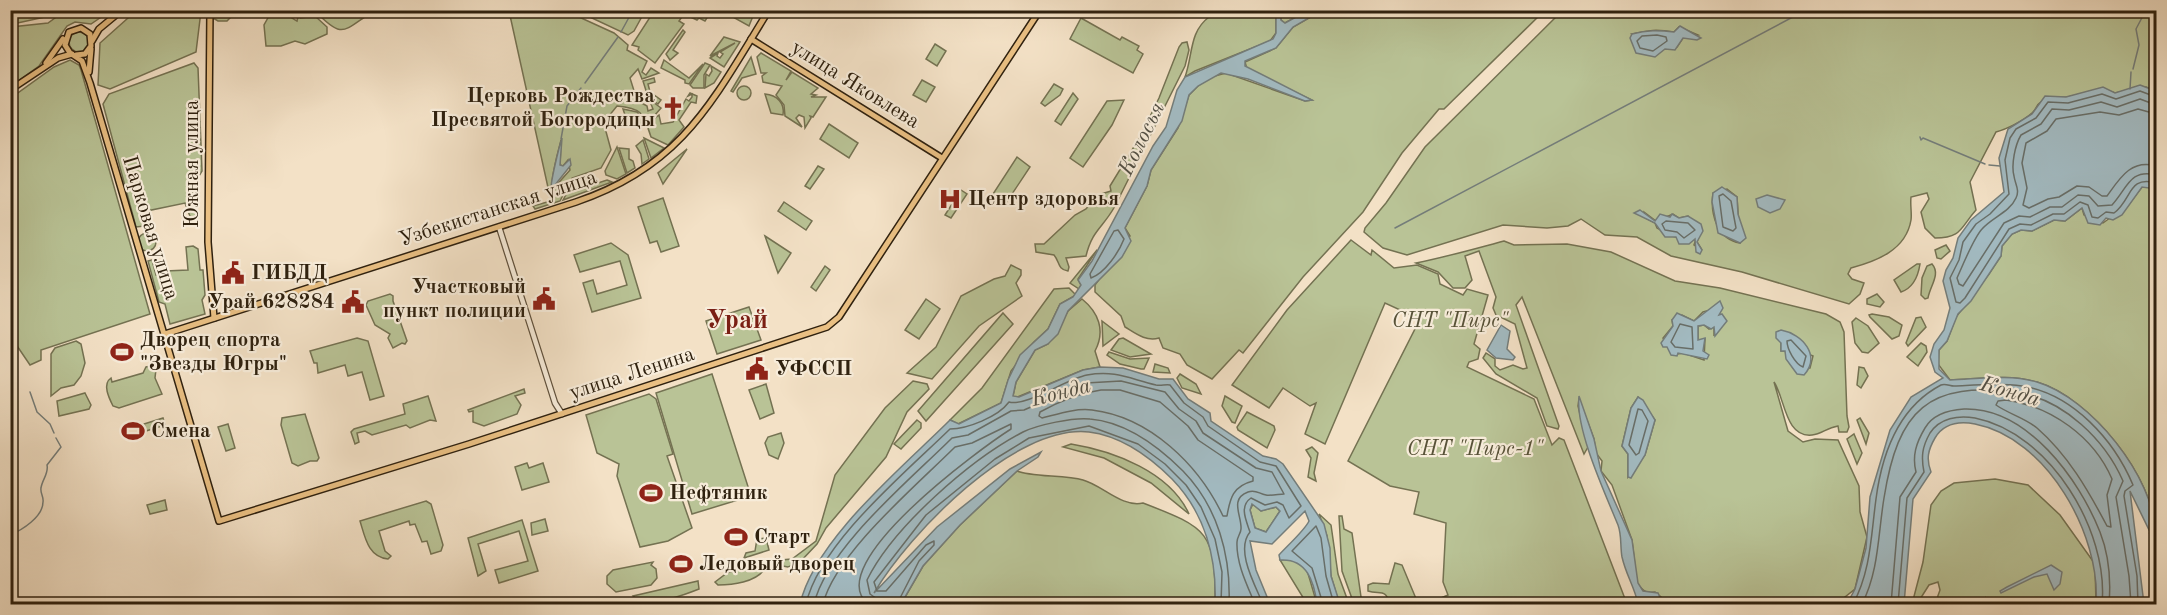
<svg xmlns="http://www.w3.org/2000/svg" width="2167" height="615" viewBox="0 0 2167 615" font-family="'Old Standard TT',serif">
<rect width="100%" height="100%" fill="#f3e1c6"/>
<filter id="stains"><feTurbulence type="fractalNoise" baseFrequency=".00333" numOctaves="4"/><feColorMatrix values="0 0 0 0 .2 0 0 0 0 .09 0 0 0 0 .02 0 0 0 .5 -.17"/></filter>
<radialGradient id="worn" r=".72"><stop offset=".6" stop-color="#630" stop-opacity="0"/><stop offset="1" stop-color="#630" stop-opacity=".3"/></radialGradient>
<g fill="#b9c396" stroke="#747252" stroke-width="1.5" fill-rule="evenodd">
<polygon points="66,10 110,11 91,24 75,22 67,26 39,66 11,86 11,27 48,23"/>
<polygon points="137,10 201,11 196,52 110,89 98,85 100,43"/>
<polygon points="10,11 11,10 61,11 54,15 13,24 11,23"/>
<polygon points="213,11 233,11 232,16 227,21 218,21 213,18"/>
<path d="M309,11L306,16L300,18L315,16L327,27V34L305,44L295,41L281,46H266L264,25L269,16C282,9 286,15 297,21L299,12Z"/>
<path d="M315,11V10L374,11C343,30 344,41 315,11Z"/>
<path d="M509,11H566L614,33L628,45L627,50L647,61L642,72L646,75L651,68L659,73L642,79L638,69L630,78L635,94H643L645,100L640,102L647,106L648,111L653,109L649,99L661,108L654,116V119L659,115L661,124L673,122L686,99L689,101L692,97V94L688,96L690,93L697,96L696,103L691,102L679,120L684,127L668,145L651,137C643,112 641,108 617,106L608,117L605,128L611,150L601,168L572,178L560,201L535,209L533,206L551,201ZM561,140L560,165L563,166L568,160L570,170L552,190C550,179 558,153 561,140Z"/>
<polygon points="577,11 645,11 634,31 628,35"/>
<polygon points="654,11 699,11 707,18 705,21 699,18 697,20 684,14 679,21 684,24 655,63 638,50 639,47 632,45"/>
<polygon points="734,11 755,11 749,26 731,16"/>
<path d="M1204,11H1276V33L1270,41L1195,71L1185,77C1193,55 1189,32 1209,17L1204,16Z"/>
<polygon points="1280,11 1307,11 1285,23 1281,20"/>
<path d="M1321,11H1544L1444,109H1439L1402,153L1363,212L1303,277L1243,353L1239,350L1212,379L1187,365L1180,354L1163,348L1159,338C1146,342 1135,333 1125,327L1121,316L1095,292V285L1130,236L1125,228L1147,186L1151,170L1178,128L1189,95L1198,86L1211,77L1226,73L1305,101L1312,100L1247,69L1245,62L1276,48L1293,27Z"/>
<path d="M1562,11H2156V91L2146,87L2115,93C2098,85 2085,94 2067,97C2055,98 2051,95 2041,102C2036,105 2036,110 2032,113C2023,121 2007,129 1996,132L1970,182L1976,210C1960,228 1962,238 1935,238L1925,228L1921,212L1929,199L1927,193L1911,197C1910,205 1912,213 1911,220C1906,250 1877,261 1851,268L1848,274L1852,279L1864,283L1860,294L1849,304L1742,272L1671,256L1637,237L1605,235L1581,219L1568,226L1547,228L1503,225L1407,255L1383,248L1364,232L1365,228L1386,203L1425,147ZM1679,27L1698,35L1683,38L1677,47L1665,49L1632,34C1649,30 1656,29 1674,32ZM1727,189L1737,197L1740,243C1717,239 1710,214 1713,193ZM1644,212L1656,221L1673,214L1679,218L1688,216L1699,235L1697,242L1702,250L1694,245L1696,239L1691,241L1672,236L1657,228L1655,223L1644,217Z"/>
<polygon points="1081,18 1120,40 1122,37 1139,46 1137,50 1143,54 1133,73 1070,39"/>
<polygon points="683,30 685,32 673,50 678,53 670,60 666,54"/>
<circle cx="79" cy="42" r="10"/>
<polygon points="724,37 740,42 724,67 710,58 718,53 717,56 720,58 723,54 720,52 735,43 710,56"/>
<path d="M1187,42L1189,50L1185,66L1115,206C1103,228 1092,230 1086,256L1066,258L1069,267L1068,271C1057,269 1060,262 1054,255L1036,252L1035,244H1044L1075,215L1086,209L1098,195L1111,191L1110,186L1140,137L1159,98L1179,47L1182,43Z"/>
<polygon points="935,44 946,51 937,66 926,59"/>
<polygon points="761,53 791,71 786,80 792,72 818,88 811,94 816,95 811,97 826,97 813,117 810,116 811,118 805,128 804,117 799,115 796,118 802,127 785,116 784,105 776,95 782,86 763,82 762,76 766,73 761,73 757,57"/>
<polygon points="751,57 756,74 742,78 733,92 731,91"/>
<polygon points="70,60 79,65 81,70 150,314 41,350 41,360 30,365 11,337 11,98 54,67"/>
<polygon points="664,60 689,78 703,64 689,84 685,83 685,80 661,68"/>
<polygon points="194,63 198,68 202,171 192,187 198,218 191,219 185,203 147,211 144,226 136,227 103,104 109,94"/>
<polygon points="705,63 710,65 704,75 704,88 693,88 690,85"/>
<polygon points="711,66 721,72 714,83 705,88 706,74 709,76 712,71"/>
<polygon points="654,78 655,82 648,84 650,92 661,100 658,104 648,97 643,81"/>
<polygon points="922,80 935,87 926,102 913,95"/>
<polygon points="1054,84 1063,89 1060,95 1045,106 1041,103"/>
<circle cx="744" cy="93" r="7"/>
<polygon points="1073,93 1078,99 1061,125 1055,121"/>
<path d="M765,94C777,95 785,103 783,115L771,113Z"/>
<polygon points="1124,100 1112,125 1083,167 1070,158 1107,101"/>
<polygon points="623,109 637,112 645,122 639,124 632,116 625,115"/>
<polygon points="829,124 858,143 849,158 820,139"/>
<polygon points="644,138 664,148 651,158"/>
<polygon points="643,140 649,159 642,164 641,154 636,146"/>
<polygon points="617,147 626,174 617,179 606,175 605,171"/>
<polygon points="619,148 629,149 629,159 633,161 635,168 627,173"/>
<polygon points="687,149 663,184 658,173"/>
<polygon points="1017,157 1030,167 1006,203 993,194"/>
<polygon points="818,166 824,169 810,189 805,186"/>
<polygon points="607,180 612,182 563,200 567,193"/>
<path d="M2146,186L2156,189V558L2150,535L2153,538L2156,534C2154,477 2091,398 2037,382C2009,374 1979,379 1950,380L1938,364L1939,350L1947,341L1956,317L1989,274L2001,256L2002,246L2012,234L2021,230L2032,231L2054,220L2065,221L2082,208L2084,215L2103,223L2129,204L2142,187Z"/>
<polygon points="961,190 967,194 951,218 945,215"/>
<polygon points="663,198 679,246 661,252 657,241 650,243 638,207"/>
<polygon points="784,202 812,221 806,230 778,211"/>
<circle cx="147" cy="242" r="9"/>
<polygon points="765,236 791,253 778,273"/>
<polygon points="1351,240 1371,255 1372,250 1394,268 1417,265 1438,274 1440,284 1463,295 1467,289 1488,295 1474,344 1480,349 1478,359 1469,362 1467,367 1534,399 1552,445 1559,438 1564,440 1627,604 1427,604 1448,595 1443,582 1446,523 1414,514 1419,492 1390,486 1348,461 1420,319 1385,303 1325,444 1305,434 1316,403 1310,406 1283,388 1269,408 1232,385 1287,310"/>
<path d="M1504,241L1514,245L1567,244L1611,252L1675,281L1720,288L1826,314L1840,322L1844,332L1847,416L1849,427L1847,432H1839L1838,426C1826,428 1822,434 1812,435C1785,438 1785,398 1774,382L1788,431L1803,442L1815,439L1838,440L1859,486L1860,512L1867,537L1855,589L1836,604H1662L1661,597L1655,592C1646,594 1642,590 1637,583L1632,540L1612,485L1601,471L1602,461L1596,453L1594,439L1579,399L1578,406L1588,447L1584,454L1522,297L1516,305L1559,426L1558,429L1547,426L1537,398L1496,374L1483,358L1486,353L1495,359V366L1500,370L1513,365L1523,369L1527,368L1515,324L1496,315L1493,308L1496,297L1479,251L1465,256L1472,280L1465,288H1453L1438,272L1416,263C1446,257 1474,249 1504,241ZM1710,310L1718,315L1714,336V326L1709,329L1704,325L1698,326V341L1705,339L1704,360L1683,353L1672,355L1663,338L1673,326L1672,320L1682,315L1694,321L1703,312ZM1781,343L1813,356L1810,368H1793L1785,351H1781ZM1638,397L1655,420L1645,455L1628,477V454L1622,446L1631,408Z"/>
<polygon points="611,243 628,255 641,298 592,312 583,283 593,280 597,294 627,285 620,261 580,272 574,255"/>
<polygon points="1946,245 1950,251 1941,259 1937,258 1935,250"/>
<polygon points="193,246 198,249 200,270 203,270 205,295 202,300 205,314 170,324 165,304 159,302 148,261 152,260 156,275 165,271 188,270 186,247"/>
<polygon points="1097,250 1078,279 1081,285 1079,289 1070,283"/>
<path d="M1917,264H1920C1918,277 1913,288 1901,292L1894,280Z"/>
<path d="M1932,264C1941,274 1930,286 1928,298L1925,299L1921,295L1922,278L1927,266Z"/>
<polygon points="1011,265 1021,270 1021,275 1016,283 1022,296 979,326 932,379 907,373 936,347 961,296 994,279 1005,276"/>
<polygon points="825,266 830,270 816,291 811,287"/>
<polygon points="1069,288 1076,295 1060,304 1048,329 1034,342 1011,371 1001,403 958,424 950,420 982,388 1054,289"/>
<polygon points="390,294 393,296 393,301 407,341 405,344 402,343 393,348 388,338 390,334 375,325 366,305 368,301"/>
<polygon points="1877,294 1884,302 1880,307 1867,304 1867,299"/>
<polygon points="926,299 940,309 919,339 905,330"/>
<path d="M1082,299C1098,312 1106,330 1095,351L1100,367L1083,370L1015,398L1013,396L1016,382L1035,350L1048,344L1068,311Z"/>
<polygon points="749,307 761,340 717,354 706,321"/>
<polygon points="1003,313 1013,324 926,421 918,411"/>
<polygon points="1872,314 1889,317 1902,325 1899,336 1892,339 1870,317 1869,315"/>
<polygon points="1921,317 1926,327 1908,346 1906,343 1916,318"/>
<polygon points="1856,318 1868,326 1879,343 1868,353 1862,352 1855,343 1852,322"/>
<polygon points="1102,321 1119,334 1103,346"/>
<polygon points="357,338 368,341 384,396 370,400 362,372 348,376 345,365 318,373 317,363 314,363 310,351"/>
<polygon points="1123,338 1151,354 1130,357 1111,350 1119,339"/>
<polygon points="76,341 81,344 85,363 81,376 74,385 61,388 51,396 51,354 55,348"/>
<polygon points="1921,343 1926,346 1927,352 1918,366 1907,357"/>
<polygon points="1109,352 1130,359 1149,358 1144,369 1141,369 1120,364 1107,355"/>
<polygon points="1155,364 1168,368 1170,373 1153,372"/>
<path d="M151,366L156,369L155,378L162,394L119,408L113,406C109,398 102,384 111,378L112,382L143,373L146,367Z"/>
<polygon points="1859,367 1864,368 1868,376 1861,388 1857,385"/>
<polygon points="712,374 751,496 692,514 656,393"/>
<polygon points="1180,374 1196,384 1201,394 1182,388 1177,378"/>
<polygon points="913,381 927,384 929,389 907,412 886,457 826,528 817,544 799,563 788,567 783,566 781,560 792,559 816,541 835,475 885,408"/>
<polygon points="766,384 774,413 760,419 749,390"/>
<polygon points="524,389 525,393 515,396 521,405 517,414 484,426 473,422 473,411 469,412 468,410"/>
<polygon points="85,393 91,405 89,409 59,416 57,401"/>
<polygon points="649,394 656,399 673,454 667,456 692,528 668,541 640,547 617,476 619,464 597,453 586,415"/>
<polygon points="428,396 436,421 430,420 410,428 406,425 372,435 365,431 357,433 359,442 355,444 351,432 354,429 405,414 403,404"/>
<polygon points="1225,396 1242,406 1235,423 1232,422 1222,406"/>
<polygon points="1247,412 1274,426 1275,430 1267,448 1238,430 1237,427"/>
<polygon points="305,414 319,458 317,461 310,461 298,466 292,463 281,425 282,418"/>
<polygon points="163,418 165,425 146,431 144,424"/>
<polygon points="1860,418 1869,433 1866,444 1857,420"/>
<polygon points="917,420 921,423 921,428 901,449 894,444"/>
<polygon points="228,424 235,448 226,451 218,427"/>
<polygon points="781,433 784,443 778,459 769,455 765,443 768,437"/>
<polygon points="1854,434 1862,453 1857,464 1847,439"/>
<path d="M1071,444C1114,451 1170,472 1189,514L1151,483L1104,458L1063,447Z"/>
<polygon points="1312,447 1318,453 1314,473 1316,481 1308,477 1311,458 1306,450"/>
<polygon points="527,463 529,468 543,463 549,482 522,490 515,467"/>
<path d="M1017,471C1031,477 1065,475 1083,480C1102,485 1122,508 1143,503C1208,528 1216,532 1215,604H901L923,566L960,525Z"/>
<polygon points="1995,479 2028,485 2060,515 2095,564 2096,604 1981,604 1986,597 1979,604 1935,604 1940,590 1938,582 1929,585 1917,604 1912,604 1923,562 1931,505 1941,491 1954,483"/>
<polygon points="165,500 167,510 150,514 147,505"/>
<path d="M426,501L431,504L443,545L441,551L431,554L427,541L422,542L415,524L410,525L409,521L379,531L385,551L391,556L388,559C368,557 365,537 360,521Z"/>
<polygon points="1253,504 1261,511 1276,507 1280,511 1266,532 1255,528 1250,510"/>
<polygon points="1319,514 1331,525 1338,574 1349,604 1339,603 1331,576 1327,536"/>
<polygon points="1339,516 1342,516 1344,529 1352,533 1362,604 1354,604 1342,571"/>
<polygon points="545,519 548,531 532,535 531,523"/>
<polygon points="522,520 538,571 499,583 495,570 528,561 519,531 478,544 486,571 478,576 468,538"/>
<polygon points="766,538 769,550 744,558 746,553 755,551 757,539"/>
<polygon points="1292,559 1307,570 1317,604 1307,604 1280,560"/>
<polygon points="653,562 651,565 656,569 657,578 651,585 616,592 607,584 607,576 613,570"/>
<path d="M761,562L764,570C755,582 733,585 718,585L715,582L727,573Z"/>
<path d="M1395,563L1402,565L1417,601L1416,604H1389C1387,588 1379,595 1368,591V585L1373,583L1389,584Z"/>
<path d="M698,581L699,589C684,595 645,610 633,596Z"/>
</g>
<g fill="#a2bac1" stroke="#747d7a" stroke-width="1.5" fill-rule="evenodd">
<path d="M1276,11H1280L1281,20L1285,23L1307,11H1321L1293,27L1276,48L1245,61V66L1312,100L1305,101L1248,79L1221,73L1198,86L1189,95L1182,121L1151,170L1147,186L1125,228L1131,241L1122,257L1068,311L1058,334L1048,344L1035,350L1016,382L1013,396L1019,397L1083,370L1100,367L1123,368L1159,379H1173L1188,399L1210,413L1211,421L1263,456L1276,459L1283,464L1324,524L1330,548L1331,576L1340,604H1317C1314,582 1307,558 1280,560L1279,555C1287,546 1305,530 1309,521L1305,511L1272,544L1250,541L1256,570L1270,604H1215C1217,558 1205,513 1172,479C1150,457 1121,436 1089,432C1014,424 909,534 874,593L937,527L1010,469L1041,452L1038,457L1017,471L960,525L923,566L901,604H800C815,539 903,467 950,420L959,424L1001,403L1008,380L1020,355L1048,329L1060,304L1073,297L1081,285L1078,280L1092,261L1153,146L1166,127L1177,90L1185,77L1273,39L1276,33ZM1252,504L1261,511L1276,507L1280,511L1266,532L1255,528L1250,510Z"/>
<path d="M1680,26L1701,38L1697,40L1683,38L1675,50L1665,49L1655,57L1636,53L1630,38L1632,34C1647,30 1658,30 1674,32Z"/>
<path d="M2140,85L2156,91V189L2142,187L2122,215L2113,220L2106,218L2100,225L2088,223L2082,208L2065,221L2054,220L2032,231L2021,230L2012,234L2002,246L2001,256L1971,301L1958,314L1947,341L1939,350V369L1950,380C1979,379 2009,374 2037,382C2091,398 2154,477 2156,534L2153,538L2130,491L2144,604H2096C2101,535 2047,438 1975,424C1959,421 1944,423 1935,438C1928,450 1926,459 1931,472L1913,499L1904,604H1847L1855,589L1866,548L1870,497L1890,430L1911,397L1943,378L1935,372L1930,357L1934,344L1944,330L1950,308L1943,281L1946,270L1953,258L1958,238L1971,220L2004,192L1999,158L2008,129L2032,114L2045,96L2066,97L2103,87L2115,93Z"/>
<path d="M562,138L560,165L563,166L570,159L571,165L551,190C550,184 559,147 562,138Z"/>
<polygon points="1722,187 1737,197 1738,214 1746,238 1740,243 1718,233 1712,202 1713,193"/>
<polygon points="1767,195 1785,200 1780,209 1770,213 1758,207 1756,199"/>
<polygon points="1640,210 1655,221 1660,214 1670,217 1672,214 1679,218 1688,216 1701,224 1703,231 1697,242 1702,250 1700,254 1696,252 1695,239 1689,244 1679,244 1676,237 1665,237 1655,223 1634,213"/>
<polygon points="1720,301 1723,308 1719,315 1722,314 1727,321 1715,336 1714,327 1711,329 1704,325 1698,326 1698,340 1705,338 1703,351 1709,355 1707,359 1678,353 1677,356 1671,355 1667,347 1663,347 1661,343 1673,326 1672,320 1677,313 1694,321"/>
<polygon points="1501,325 1510,331 1507,349 1515,357 1513,360 1496,358 1487,350"/>
<path d="M1781,330C1803,334 1821,356 1804,375L1797,374L1786,359L1785,351H1781V343L1776,338V332Z"/>
<path d="M1579,396L1594,439L1601,471L1632,540L1638,583L1643,591L1658,593L1662,602L1660,604H1638C1635,588 1626,575 1622,557C1620,546 1622,536 1618,525C1605,493 1575,429 1579,396Z"/>
<polygon points="1638,397 1643,400 1655,420 1645,455 1631,478 1628,477 1628,454 1622,446 1631,408"/>
<polygon points="2051,565 2062,572 2060,584 2054,590 2047,574 2034,577 2001,593 2000,591 2007,587"/>
</g>
<g fill="none" stroke-linecap="round" stroke-linejoin="round">
<g stroke="#686e68" stroke-width="1.5">
<polygon points="1657,35 1666,37 1667,41 1653,51 1640,48 1637,41 1642,36"/>
<path d="M2156,97L2140,91L2116,99L2102,94L2068,103L2048,102L2036,118L2016,129L2010,138L2005,160L2009,194L1990,214L1976,224L1963,242L1959,260L1950,278L1956,302L1960,303L1965,298L2009,229L2020,224L2031,225L2053,214H2064L2080,202L2088,205L2092,217L2098,218L2106,212L2114,213C2132,200 2128,175 2156,183"/>
<path d="M2156,105L2140,99L2117,107L2101,102L2069,110L2052,109L2041,124L2021,135C2015,145 2011,165 2014,176C2015,184 2020,190 2016,198C2010,212 1991,218 1982,229C1973,239 1963,265 1957,278L1959,284L1963,286L2004,223L2019,216L2030,217L2050,207H2062L2078,195L2089,196L2098,206L2112,205C2127,189 2130,168 2156,175"/>
<path d="M2156,114L2138,109L2119,115L2100,112L2056,119L2047,131L2026,143L2022,163L2027,188L2023,205L2029,208L2048,199L2059,197L2077,186L2089,187L2102,196H2107C2120,178 2131,159 2156,166"/>
<polygon points="1723,194 1731,201 1736,228 1733,231 1723,227 1719,196"/>
<polygon points="1666,221 1688,223 1695,230 1684,238 1677,232 1665,230 1662,224"/>
<path d="M1118,230L1124,239C1119,252 1105,273 1091,278L1090,274L1114,231Z"/>
<polygon points="1680,324 1692,327 1693,349 1675,347 1671,342"/>
<path d="M1791,340L1806,356L1803,367C1795,364 1787,349 1787,341Z"/>
<path d="M1101,390H1120L1160,402L1188,426L1198,440L1253,477V481C1233,486 1230,498 1227,516H1223C1199,465 1150,417 1092,410C1075,408 1058,414 1042,418L1039,416L1040,412C1058,402 1080,393 1101,390Z"/>
<path d="M2006,400C2051,406 2094,437 2112,479L2107,495L2111,527L2107,526C2088,490 2068,455 2037,428C2025,418 2009,414 1996,405L1998,401Z"/>
<polygon points="1638,409 1642,410 1648,421 1639,453 1636,455 1629,445"/>
<path d="M806,604C820,543 905,473 950,429C967,429 998,417 1009,402C1026,407 1066,379 1087,375C1116,370 1130,379 1156,385C1161,386 1166,384 1170,385L1184,403L1203,417L1208,426L1260,462L1276,466L1301,506L1289,518L1283,505L1277,502L1265,505L1251,498C1239,506 1246,520 1250,532C1235,550 1255,585 1263,604"/>
<path d="M814,604C827,548 911,479 952,438L968,435L1011,411L1024,410L1086,383L1121,381L1165,392L1179,409L1196,421L1203,433L1256,468L1272,472L1284,494C1280,494 1270,496 1266,495C1259,494 1256,489 1248,492C1229,499 1242,516 1241,529C1241,533 1237,537 1237,542C1236,563 1247,585 1255,604"/>
<path d="M823,604C835,554 917,485 955,447L972,443L1011,424V429C981,448 820,565 868,604"/>
<path d="M889,604L888,599H877L870,594L867,580C893,527 971,459 1023,432C1037,425 1074,417 1090,419C1126,422 1159,447 1183,471C1218,507 1231,556 1229,604"/>
<polyline points="897,604 919,561 934,545 934,541 926,545 886,591 877,591 874,582 926,515 995,459 1029,438 1089,426 1138,444 1165,464 1186,485 1201,507 1215,539 1222,572 1221,604"/>
<polyline points="1323,604 1312,568 1292,551 1316,526 1321,538 1326,576 1334,604"/>
<path d="M1853,604C1871,571 1871,535 1876,499C1882,453 1899,407 1941,385C1945,383 1950,386 1954,386C1977,385 1999,383 2022,386C2073,394 2114,440 2133,485L2125,491L2124,496L2137,576L2138,604"/>
<path d="M1862,604C1879,571 1878,534 1884,498C1898,410 1928,380 2019,393C2064,400 2105,440 2123,481L2116,497L2129,576L2131,604"/>
<path d="M1891,604L1900,497L1916,472C1912,456 1916,443 1925,428C1933,414 1948,410 1964,409C2027,407 2079,479 2100,532C2109,555 2111,580 2109,604"/>
<path d="M1898,604L1907,498L1924,472C1921,457 1922,447 1930,433C1940,418 1958,415 1975,418C2050,433 2109,531 2102,604"/>
</g>
<g stroke="#747d7a" stroke-width="1.5">
<polyline points="621,32 633,10"/>
<polyline points="2133,69 2139,45 2136,29 2146,10"/>
<polyline points="585,83 618,37"/>
<polyline points="2130,89 2131,72"/>
<polyline points="1920,137 1921,140 1923,138 1985,164"/>
<polyline points="561,139 567,106 581,88"/>
<polyline points="1989,165 2000,166"/>
<polyline points="1395,228 1806,10"/>
<polyline points="30,392 37,412 50,424 54,433"/>
<path d="M10,535C22,530 43,517 43,502C44,497 40,493 41,488C42,480 49,473 47,465L61,447L56,438"/>
</g>
<g stroke="#60513d" stroke-width="7">
<polyline id="minor" points="499,227 555,403 562,414"/>
</g>
<g stroke="#2f210f" stroke-width="8">
<g id="major">
<polyline points="210,10 208,242 214,318"/>
<polyline points="751,39 942,158"/>
<polyline points="92,41 99,29 122,10"/>
<polyline points="76,55 85,54 91,46 90,34 81,28 69,32 65,45 70,53 82,61 90,83 219,521 469,444 827,327 839,317 1040,10"/>
<polyline points="46,63 63,39"/>
<polyline points="89,72 91,49"/>
<polyline points="10,90 58,58 72,54"/>
<path d="M165,334L576,202C683,166 713,100 769,10"/>
</g>
</g>
<use href="#minor" stroke="#f7ecda" stroke-width="4.5"/>
<use href="#major" stroke="#eac083" stroke-width="5"/>
</g>
<defs>
<g id="church-bare" transform="scale(1.8)"><path d="M-1.2-6h2.4v3.5h3.3v2.4h-3.3V6h-2.4V-.1h-3.3v-2.4h3.3Z" fill="#8f2418" stroke="#f7ecda" stroke-width="2.5" paint-order="stroke"/></g>
<g id="hospital-bare" transform="scale(1.8)"><path d="M-5-5h3v3.5h4V-5h3V5h-3V1.5h-4V5h-3Z" fill="#8f2418" stroke="#f7ecda" stroke-width="2.5" paint-order="stroke"/></g>
<g id="civic-bare" transform="scale(1.8)"><path d="M-.6-6.5H3V-4.5H.6V-3L4-1V1h2V6H-6V1h2V-1L-.6-3ZM-1.2 2.5V6h2.4V2.5Z" fill="#8f2418" stroke="#f7ecda" stroke-width="2.5" paint-order="stroke"/></g>
<g id="stadium-bare" transform="scale(1.8)"><path d="M0-5a6.5 5 0 1 0 0 10a6.5 5 0 1 0 0-10ZM-3.5-1.8h7v3.6h-7Z" fill="#8f2418" stroke="#f7ecda" stroke-width="2.5" paint-order="stroke"/></g>
</defs>
<g fill-rule="evenodd">
<use href="#church-bare" x="673" y="108"/>
<use href="#hospital-bare" x="950" y="199"/>
<use href="#civic-bare" x="233" y="273"/>
<use href="#civic-bare" x="544" y="299"/>
<use href="#civic-bare" x="353" y="302"/>
<use href="#stadium-bare" x="122" y="352"/>
<use href="#civic-bare" x="757" y="369"/>
<use href="#stadium-bare" x="133" y="431"/>
<use href="#stadium-bare" x="651" y="493"/>
<use href="#stadium-bare" x="736" y="537"/>
<use href="#stadium-bare" x="681" y="564"/>
</g>
<g text-anchor="middle" dominant-baseline="central" stroke-width="4.5" stroke-linejoin="round" paint-order="stroke">
<g font-size="21" fill="#2f210f" stroke="#f7ecda">
<text transform="translate(855 85) rotate(32)">улица Яковлева</text>
<text transform="translate(192 164) rotate(-90)">Южная улица</text>
<text transform="translate(498 209) rotate(-18)">Узбекистанская улица</text>
<text transform="translate(150 228) rotate(73)">Парковая улица</text>
<text transform="translate(632 374) rotate(-18)">улица Ленина</text>
</g>
<g font-size="21" font-weight="bold" fill="#2f210f" stroke="#f7ecda" text-anchor="start">
<text x="655" y="96" text-anchor="end">Церковь Рождества<tspan x="655" dy="24">Пресвятой Богородицы</tspan></text>
<text x="968" y="199">Центр здоровья</text>
<text x="251" y="273">ГИБДД</text>
<text x="526" y="287" text-anchor="end">Участковый<tspan x="526" dy="24">пункт полиции</tspan></text>
<text x="335" y="302" text-anchor="end">Урай 628284</text>
<text x="140" y="340">Дворец спорта<tspan x="140" dy="24">"Звезды Югры"</tspan></text>
<text x="775" y="369">УФССП</text>
<text x="151" y="431">Смена</text>
<text x="669" y="493">Нефтяник</text>
<text x="754" y="537">Старт</text>
<text x="699" y="564">Ледовый дворец</text>
</g>
<g font-size="21" font-style="italic" fill="#585238" stroke="#f7ecda">
<text x="1450" y="321">СНТ "Пирс"</text>
<text x="1475" y="449">СНТ "Пирс-1"</text>
</g>
<g font-size="22" font-style="italic" fill="#524f44" stroke="#f7ecda">
<text transform="translate(1142 139) rotate(-64)">Колосья</text>
<text transform="translate(2010 392) rotate(16)">Конда</text>
<text transform="translate(1061 393) rotate(-14)">Конда</text>
</g>
<g font-size="27" font-weight="bold" fill="#7a1f14" stroke="#f7ecda">
<text x="737" y="320">Урай</text>
</g>
</g>
<rect width="2167" height="615" fill="none" stroke="#f3e1c6" stroke-width="36"/>
<rect x="12" y="12" width="2143" height="591" fill="none" stroke="#2f210f" stroke-width="3"/>
<rect x="18" y="18" width="2131" height="579" fill="none" stroke="#2f210f" stroke-width="1.5"/>
<rect width="100%" height="100%" filter="url(#stains)"/>
<rect width="100%" height="100%" fill="url(#worn)"/>
</svg>
